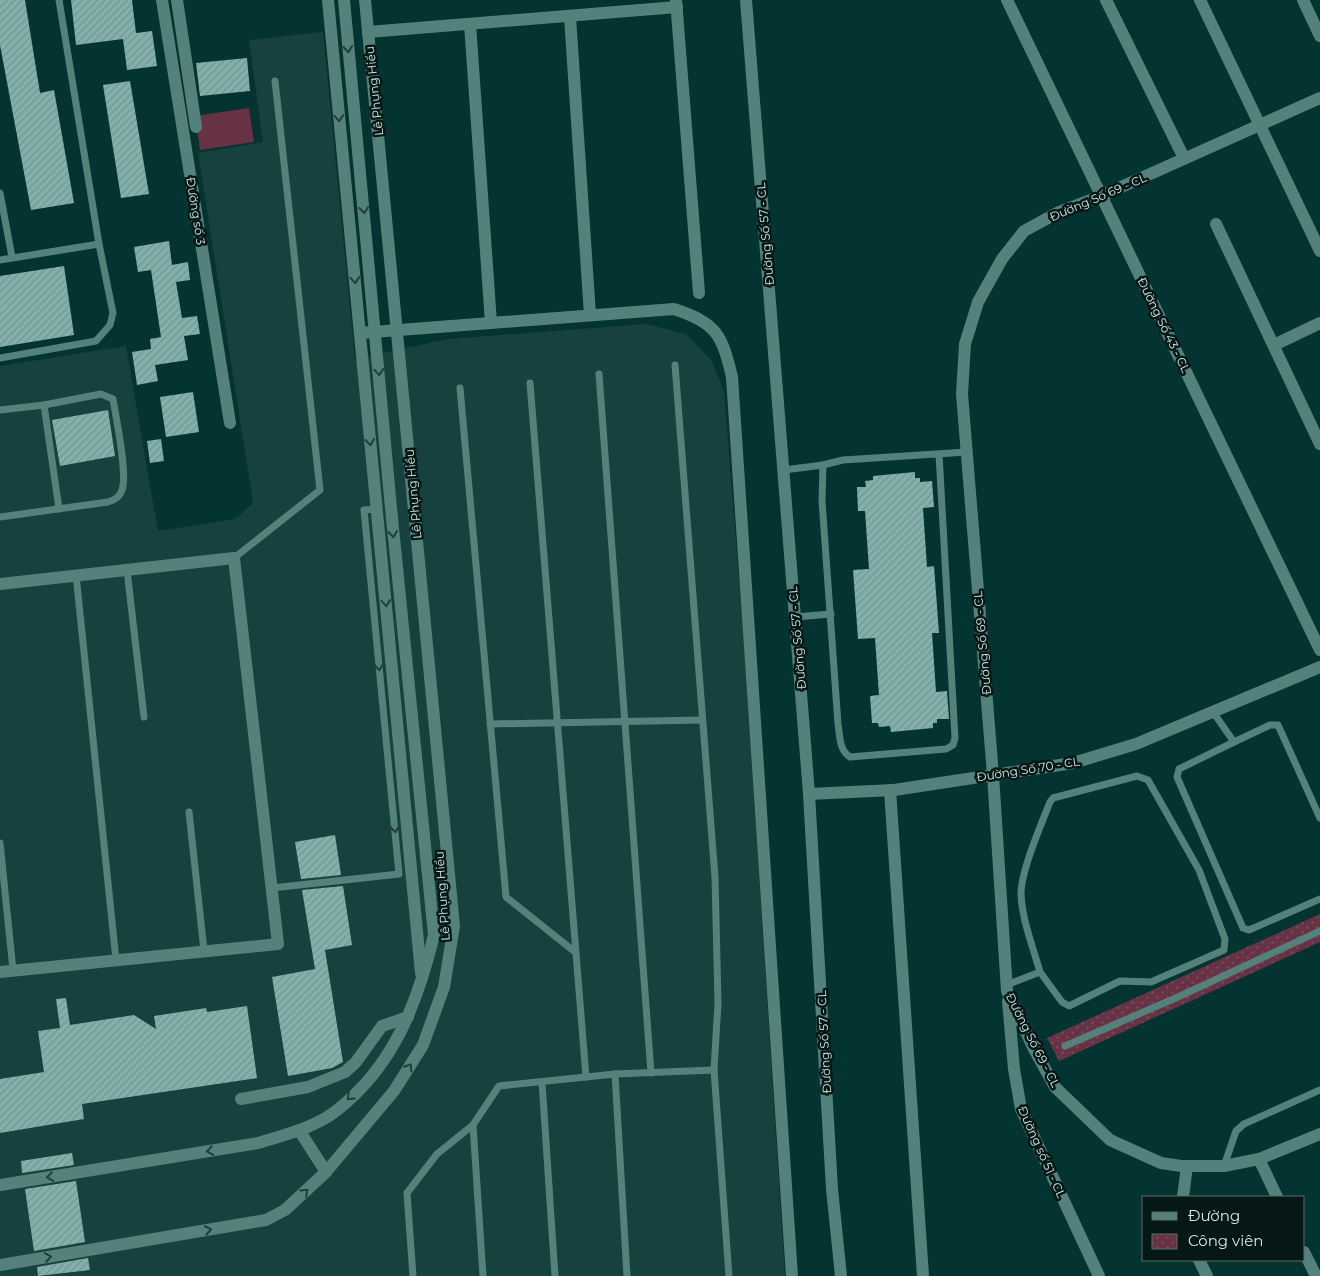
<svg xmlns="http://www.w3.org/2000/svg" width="1320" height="1276" viewBox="0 0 1320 1276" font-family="Montserrat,sans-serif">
<defs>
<pattern id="park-dots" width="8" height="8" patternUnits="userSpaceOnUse" patternTransform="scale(1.25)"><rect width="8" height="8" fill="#683245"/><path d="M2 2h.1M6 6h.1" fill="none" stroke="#7d5060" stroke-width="1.8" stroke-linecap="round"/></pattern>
<pattern id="building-hatch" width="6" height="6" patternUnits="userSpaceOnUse" patternTransform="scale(1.25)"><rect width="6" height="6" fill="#83b0ac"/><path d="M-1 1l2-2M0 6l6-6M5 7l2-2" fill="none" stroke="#729692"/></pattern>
</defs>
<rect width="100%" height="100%" fill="#033431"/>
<polygon fill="#16413e" points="323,32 355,359 447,339 646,324 686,334 712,361 724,392 743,628 785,1276 0,1276 0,366 126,346 158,531 235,519 253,503 198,153 263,142 249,40"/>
<polygon fill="url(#park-dots)" points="1320,914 1320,942 1059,1061 1047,1038"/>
<polygon fill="#683245" points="249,108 254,142 200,150 195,116"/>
<g fill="url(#building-hatch)">
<polygon points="0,0 25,0 40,93 54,90 74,203 31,210 0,45"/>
<polygon points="71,0 132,0 136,33 152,31 157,66 127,70 123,39 76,45"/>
<polygon points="247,58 250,91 200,96 196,63"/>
<polygon points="130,81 149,194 121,198 103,85"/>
<polygon points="169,241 172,265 188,262 190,280 176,282 182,318 197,316 200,334 184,336 188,360 155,365 158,381 137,385 132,352 151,349 150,339 161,337 151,270 138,272 134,247"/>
<polygon points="64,266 74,335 0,347 0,276"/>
<polygon points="193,392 199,432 166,437 160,397"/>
<polygon points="108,410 115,456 60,466 52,420"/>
<polygon points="161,439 164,461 150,463 147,441"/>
<polygon points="915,472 915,478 920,478 920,482 932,481 934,507 923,508 927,567 934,566 939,633 932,633 936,692 947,691 949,719 937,719 937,723 933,723 933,728 891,732 890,726 879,727 878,723 872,723 870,696 879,695 875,638 858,639 853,570 869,569 865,511 858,511 857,487 866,487 865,481 873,480 873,476"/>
<polygon points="335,835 341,875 301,879 295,842"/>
<polygon points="343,886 352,945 325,950 343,1062 332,1068 288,1076 272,977 315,969 302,890"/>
<polygon points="66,998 70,1025 134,1015 156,1029 154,1016 206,1008 207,1012 247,1006 257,1078 82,1104 84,1119 0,1133 0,1079 44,1072 38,1031 60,1028 56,999"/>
<polygon points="72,1153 74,1165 22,1173 21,1161"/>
<polygon points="76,1181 85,1242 34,1251 25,1189"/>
<polygon points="88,1258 90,1270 38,1276 37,1267"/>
</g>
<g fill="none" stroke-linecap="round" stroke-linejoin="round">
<g stroke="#55817d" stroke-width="7">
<polyline points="0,193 12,257"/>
<polyline points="0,260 99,244"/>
<polyline points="0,358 96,341 110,325 113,313 99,244 59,0"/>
<polyline points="675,365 715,877 718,1003 714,1070 729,1276"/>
<polyline points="599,374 651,1073"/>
<polyline points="530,383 586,1077"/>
<polyline points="460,388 506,897 575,952"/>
<polyline points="0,410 44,405 59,509"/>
<path d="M939,454L955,738L953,745L946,749L850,757C839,750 840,736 838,724L822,501L823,465L843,460L967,452"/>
<polyline points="784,470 823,465"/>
<path d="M0,517L108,502C115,500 120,497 122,490C128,474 116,418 113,399L101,394L44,405"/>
<polyline points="234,558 320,490 275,81"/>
<polyline points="127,570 144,717"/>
<polyline points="76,575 116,960"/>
<polyline points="795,617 831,614"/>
<polyline points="1213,712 1234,742 1270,725 1278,725 1320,818"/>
<polyline points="490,724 702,720"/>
<polyline points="1234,742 1179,769 1177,777 1243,928 1249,930 1320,899"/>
<polyline points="189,812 204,951"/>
<polyline points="0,843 13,970"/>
<polyline points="272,888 399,874 364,510 377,509"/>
<path d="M1006,985L1040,972L1062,1002L1069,1006L1120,981L1151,982L1224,950L1225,939L1199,870L1148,780L1137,776L1053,798L1050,802C1041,825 1021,871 1021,894C1022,920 1033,947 1040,972"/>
<polyline points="1065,1046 1178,997 1320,931"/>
<polyline points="615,1074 627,1276"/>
<polyline points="542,1082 555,1276"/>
<polyline points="473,1125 483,1276"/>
<polyline points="1224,1166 1236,1131 1244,1124 1320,1090"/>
<polyline points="413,1276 407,1193 437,1154 473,1125 499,1086 615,1074 714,1070"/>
</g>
<g stroke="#55817d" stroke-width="12">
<polyline points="162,0 230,423"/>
<polyline points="177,0 196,127"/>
<polyline points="328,0 421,973"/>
<polyline points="676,0 699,293"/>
<polyline points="746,0 809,794 832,1189 841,1276"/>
<polyline points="1007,0 1320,650"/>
<polyline points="1106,0 1184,158"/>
<polyline points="1200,0 1320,251"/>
<polyline points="1303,0 1320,36"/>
<polyline points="570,17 590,315"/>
<polyline points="470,24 491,323"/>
<polyline points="368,32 677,7"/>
<polyline points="1320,98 1101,196 1059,212 1024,231 1002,259 978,302 965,344 962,394 993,775 1007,991 1033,1047 1055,1087 1110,1140 1161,1163 1181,1166 1224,1166 1259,1159 1320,1134"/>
<polyline points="1216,224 1320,444"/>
<path d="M360,333L674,309C717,323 722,335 732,377L792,1276"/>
<polyline points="1274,345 1320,323"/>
<polyline points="0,584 234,558 278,944 0,972"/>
<polyline points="890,790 923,1276"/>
<polyline points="809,794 894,790 1073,763 1136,744 1320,667"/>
<polyline points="1008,1001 1014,1069 1021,1109 1099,1276"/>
<polyline points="241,1099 308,1087 345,1072 356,1062 382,1026 408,1017"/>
<polyline points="299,1130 326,1172"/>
<polyline points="1259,1159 1277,1197"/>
<path d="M0,1185L258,1143C284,1135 314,1128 336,1111C394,1066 417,1004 434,935L391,508L344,0"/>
<polyline points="1183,1197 1187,1166"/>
<polyline points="1304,1252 1316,1276"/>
<polyline points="1199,1260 1207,1276"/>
<polyline points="0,1265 266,1220 285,1210 326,1172 394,1091 423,1045 444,987 454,926 365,0"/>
</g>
</g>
<defs><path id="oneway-chevron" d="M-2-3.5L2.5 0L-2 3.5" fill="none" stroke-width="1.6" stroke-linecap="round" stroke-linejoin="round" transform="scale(1.25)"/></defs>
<g stroke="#223d3a">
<use href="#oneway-chevron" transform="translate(348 49) rotate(84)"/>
<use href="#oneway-chevron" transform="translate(339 118) rotate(85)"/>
<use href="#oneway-chevron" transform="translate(364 210) rotate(84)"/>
<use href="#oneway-chevron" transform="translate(355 280) rotate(85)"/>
<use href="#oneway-chevron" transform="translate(379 372) rotate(85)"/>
<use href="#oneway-chevron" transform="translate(370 442) rotate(84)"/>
<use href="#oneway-chevron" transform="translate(393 534) rotate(84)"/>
<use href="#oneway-chevron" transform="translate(386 603) rotate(85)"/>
<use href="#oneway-chevron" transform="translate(379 667) rotate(84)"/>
<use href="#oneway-chevron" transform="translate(395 829) rotate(84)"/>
<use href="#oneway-chevron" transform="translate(409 1067) rotate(-58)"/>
<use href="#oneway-chevron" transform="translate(350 1097) rotate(136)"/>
<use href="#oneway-chevron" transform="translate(210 1151) rotate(171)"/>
<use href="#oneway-chevron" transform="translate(50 1177) rotate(171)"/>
<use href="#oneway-chevron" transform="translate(305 1192) rotate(-43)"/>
<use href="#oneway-chevron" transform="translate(208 1230) rotate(-10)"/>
<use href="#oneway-chevron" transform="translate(48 1257) rotate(-9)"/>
</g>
<g text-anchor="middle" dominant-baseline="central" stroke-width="5" stroke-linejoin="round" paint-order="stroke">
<g font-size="12" fill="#d3eae7" stroke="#061816">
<text transform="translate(374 91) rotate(-96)">Lê Phụng Hiểu</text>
<text transform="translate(1098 197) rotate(-23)">Đường Số 69 - CL</text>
<text transform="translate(196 211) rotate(81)">Đường số 3</text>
<text transform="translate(765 234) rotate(-95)">Đường Số 57 - CL</text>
<text transform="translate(1164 325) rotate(64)">Đường Số 43 - CL</text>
<text transform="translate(413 494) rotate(-95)">Lê Phụng Hiểu</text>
<text transform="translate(797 638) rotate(-95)">Đường Số 57 - CL</text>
<text transform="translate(982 643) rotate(-95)">Đường Số 69 - CL</text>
<text transform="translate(1028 769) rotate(-9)">Đường Số 70 - CL</text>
<text transform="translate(442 896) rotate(-94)">Lê Phụng Hiểu</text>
<text transform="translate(1033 1040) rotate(63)">Đường Số 69 - CL</text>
<text transform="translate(824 1042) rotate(-93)">Đường Số 57 - CL</text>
<text transform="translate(1042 1152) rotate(66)">Đường số 51 - CL</text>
</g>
</g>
<rect x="1142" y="1196" width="162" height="65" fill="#061816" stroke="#586c6a"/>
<rect x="1152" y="1212" width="25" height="8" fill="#55817d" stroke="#586c6a"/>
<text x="1188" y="1221" font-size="15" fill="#d3eae7">Đường</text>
<rect x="1152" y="1234" width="25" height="15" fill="url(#park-dots)" stroke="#586c6a"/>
<text x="1188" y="1246" font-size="15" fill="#d3eae7">Công viên</text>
</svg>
